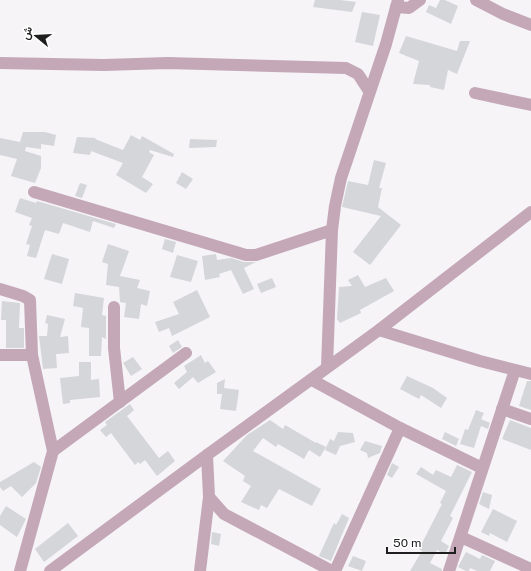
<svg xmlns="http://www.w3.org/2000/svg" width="531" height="571" viewBox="0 0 531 571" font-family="'Public Sans',Vazirmatn,sans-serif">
<rect width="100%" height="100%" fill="#f6f4f7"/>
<g fill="#d5d6d9">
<polygon points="315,0 340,0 356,2 352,12 313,7"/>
<polygon points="440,0 445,0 458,6 451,24 426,12 429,5 436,8"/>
<polygon points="362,12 380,15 373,46 355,42"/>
<polygon points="406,36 457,51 460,41 470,41 457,74 448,70 444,90 430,87 430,85 413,84 419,61 399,53"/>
<polygon points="23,132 45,132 56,135 54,146 41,144 41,149 26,147 25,151 41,156 41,168 35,183 11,176 17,159 0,155 0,138 20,142"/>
<polygon points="131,135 140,140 142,136 174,154 173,157 150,150 149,152 154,155 142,177 153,184 146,193 116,175 123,163 91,151 90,155 73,153 77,137 96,138 95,139 123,150"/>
<polygon points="190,139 217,140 216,147 189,148"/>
<polygon points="374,160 386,163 379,188 382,188 378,207 401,225 370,265 353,252 381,216 342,207 348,181 368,185"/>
<polygon points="182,172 193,179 186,189 176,183"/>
<polygon points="80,183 87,185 82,198 75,196"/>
<polygon points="20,198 36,203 37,201 116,224 114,228 93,221 90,232 63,223 59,234 45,230 36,258 27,256 30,245 26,244 32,226 29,225 32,218 15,212"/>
<polygon points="165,239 176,242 173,253 162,249"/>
<polygon points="108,244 129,251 120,276 140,280 137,288 150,291 147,306 141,304 139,319 124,317 126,303 120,302 119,287 106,285 108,264 102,262"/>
<polygon points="52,254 69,259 62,284 44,279"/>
<polygon points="216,254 217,260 231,258 244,262 256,262 244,268 254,289 243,294 231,270 219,274 220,277 205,280 202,256"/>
<polygon points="177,255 198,261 191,282 170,277"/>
<polygon points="358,275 365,287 386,278 394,291 360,310 361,313 340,323 337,319 339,287 352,286 348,280"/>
<polygon points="272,278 276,287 261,293 257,284"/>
<polygon points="197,290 210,317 172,336 169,328 159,332 155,322 179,314 173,302"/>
<polygon points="75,293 104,298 102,315 106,316 106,339 102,337 101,356 89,356 89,328 81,327 83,308 73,306"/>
<polygon points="2,301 20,303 19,328 24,328 24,348 6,348 6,320 1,320"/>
<polygon points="47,315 65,319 60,337 68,336 69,353 56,354 57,368 43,369 39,336 47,336 48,324 45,323"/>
<polygon points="178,340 182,347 173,353 169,346"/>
<polygon points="201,355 205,363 208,361 216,372 198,383 193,377 179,389 174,383 187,372 184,366"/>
<polygon points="133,357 142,369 131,376 123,363"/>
<polygon points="79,362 91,362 91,380 99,379 100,397 70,400 70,403 63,404 60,378 79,376"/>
<polygon points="407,376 433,388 447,398 441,408 421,395 419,399 400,389"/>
<polygon points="225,379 224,388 239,390 236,411 220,409 222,394 217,394 217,383"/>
<polygon points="527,381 531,381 531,410 519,406"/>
<polygon points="130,404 134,410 127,416 159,458 168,451 175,461 157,476 145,460 140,464 138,462 135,465 111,433 106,437 100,430 107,425 105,422"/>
<polygon points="476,410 484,413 481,419 490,423 488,429 481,426 474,448 460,444 465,429 468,430"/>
<polygon points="270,420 283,429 285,425 316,443 316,442 326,447 320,457 309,450 304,459 278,444 276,447 263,438 253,451 321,489 312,506 279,489 267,508 261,505 259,510 241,502 251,486 243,481 245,476 223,461 247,435"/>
<polygon points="510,420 531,428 531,450 502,439"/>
<polygon points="338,432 353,433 355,442 340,446 336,455 325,450 330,439 334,441"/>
<polygon points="445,432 459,439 456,446 442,439"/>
<polygon points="365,441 382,446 380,453 368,458 367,453 360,450"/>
<polygon points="34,462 41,467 36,483 22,497 11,486 3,491 0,487 0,482"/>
<polygon points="392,463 399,467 392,478 387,475"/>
<polygon points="457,465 472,472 450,516 453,518 441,541 449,546 445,554 437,550 430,563 442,569 442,571 410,571 422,551 419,549 442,504 440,503 446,491 416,474 421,467 433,475 436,470 451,477"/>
<polygon points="483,492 492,495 489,509 479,504"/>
<polygon points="6,506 26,519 17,537 0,525 0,516"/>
<polygon points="493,509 517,521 507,542 490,533 489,536 481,532"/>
<polygon points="342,514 349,518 331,561 319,556 334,523 336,525"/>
<polygon points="68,523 78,536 44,562 35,549"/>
<polygon points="212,532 221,534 219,546 211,544"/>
<polygon points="466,552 480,559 482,555 495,561 490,571 477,571 470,568 469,571 466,571 458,567"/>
<polygon points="353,556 366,561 362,571 348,566"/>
</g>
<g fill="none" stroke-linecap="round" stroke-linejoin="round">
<g stroke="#c4a8b8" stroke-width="12">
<polyline points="476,0 503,14 531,25"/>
<polyline points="396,7 409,8 420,0"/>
<polyline points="0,63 104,65 168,63 346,68 358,74 369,91"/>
<polyline points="475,93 531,105"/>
<polyline points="34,192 246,255 256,255 332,230"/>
<polyline points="0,289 23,296 30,300 32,355 53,451 20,571"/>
<polyline points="114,307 114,348 120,402"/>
<polyline points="379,330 480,361 531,374"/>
<polyline points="0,355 32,355"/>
<polyline points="327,367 332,230 335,206 341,178 386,44 398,0"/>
<polyline points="312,380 400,428 482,468"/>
<polyline points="502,409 531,419"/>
<polyline points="53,451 186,353"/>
<polyline points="207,455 209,497 224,514 332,571"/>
<polyline points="461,537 531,569"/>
<polyline points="50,571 207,455 379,330 531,212"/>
<polyline points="200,571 209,497"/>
<polyline points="335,571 400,428"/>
<polyline points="449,571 515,370"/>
</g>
</g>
<g transform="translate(36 36) rotate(288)" stroke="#ffffff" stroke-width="3" paint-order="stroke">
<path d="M0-3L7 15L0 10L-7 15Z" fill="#1f1e1f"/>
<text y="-6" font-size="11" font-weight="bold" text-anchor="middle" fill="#1f1e1f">ش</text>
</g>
<path d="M387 547v6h68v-6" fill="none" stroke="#1f1e1f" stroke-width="2"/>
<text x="393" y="547" font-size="12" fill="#1f1e1f" stroke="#ffffff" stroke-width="3" paint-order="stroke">50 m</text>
</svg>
